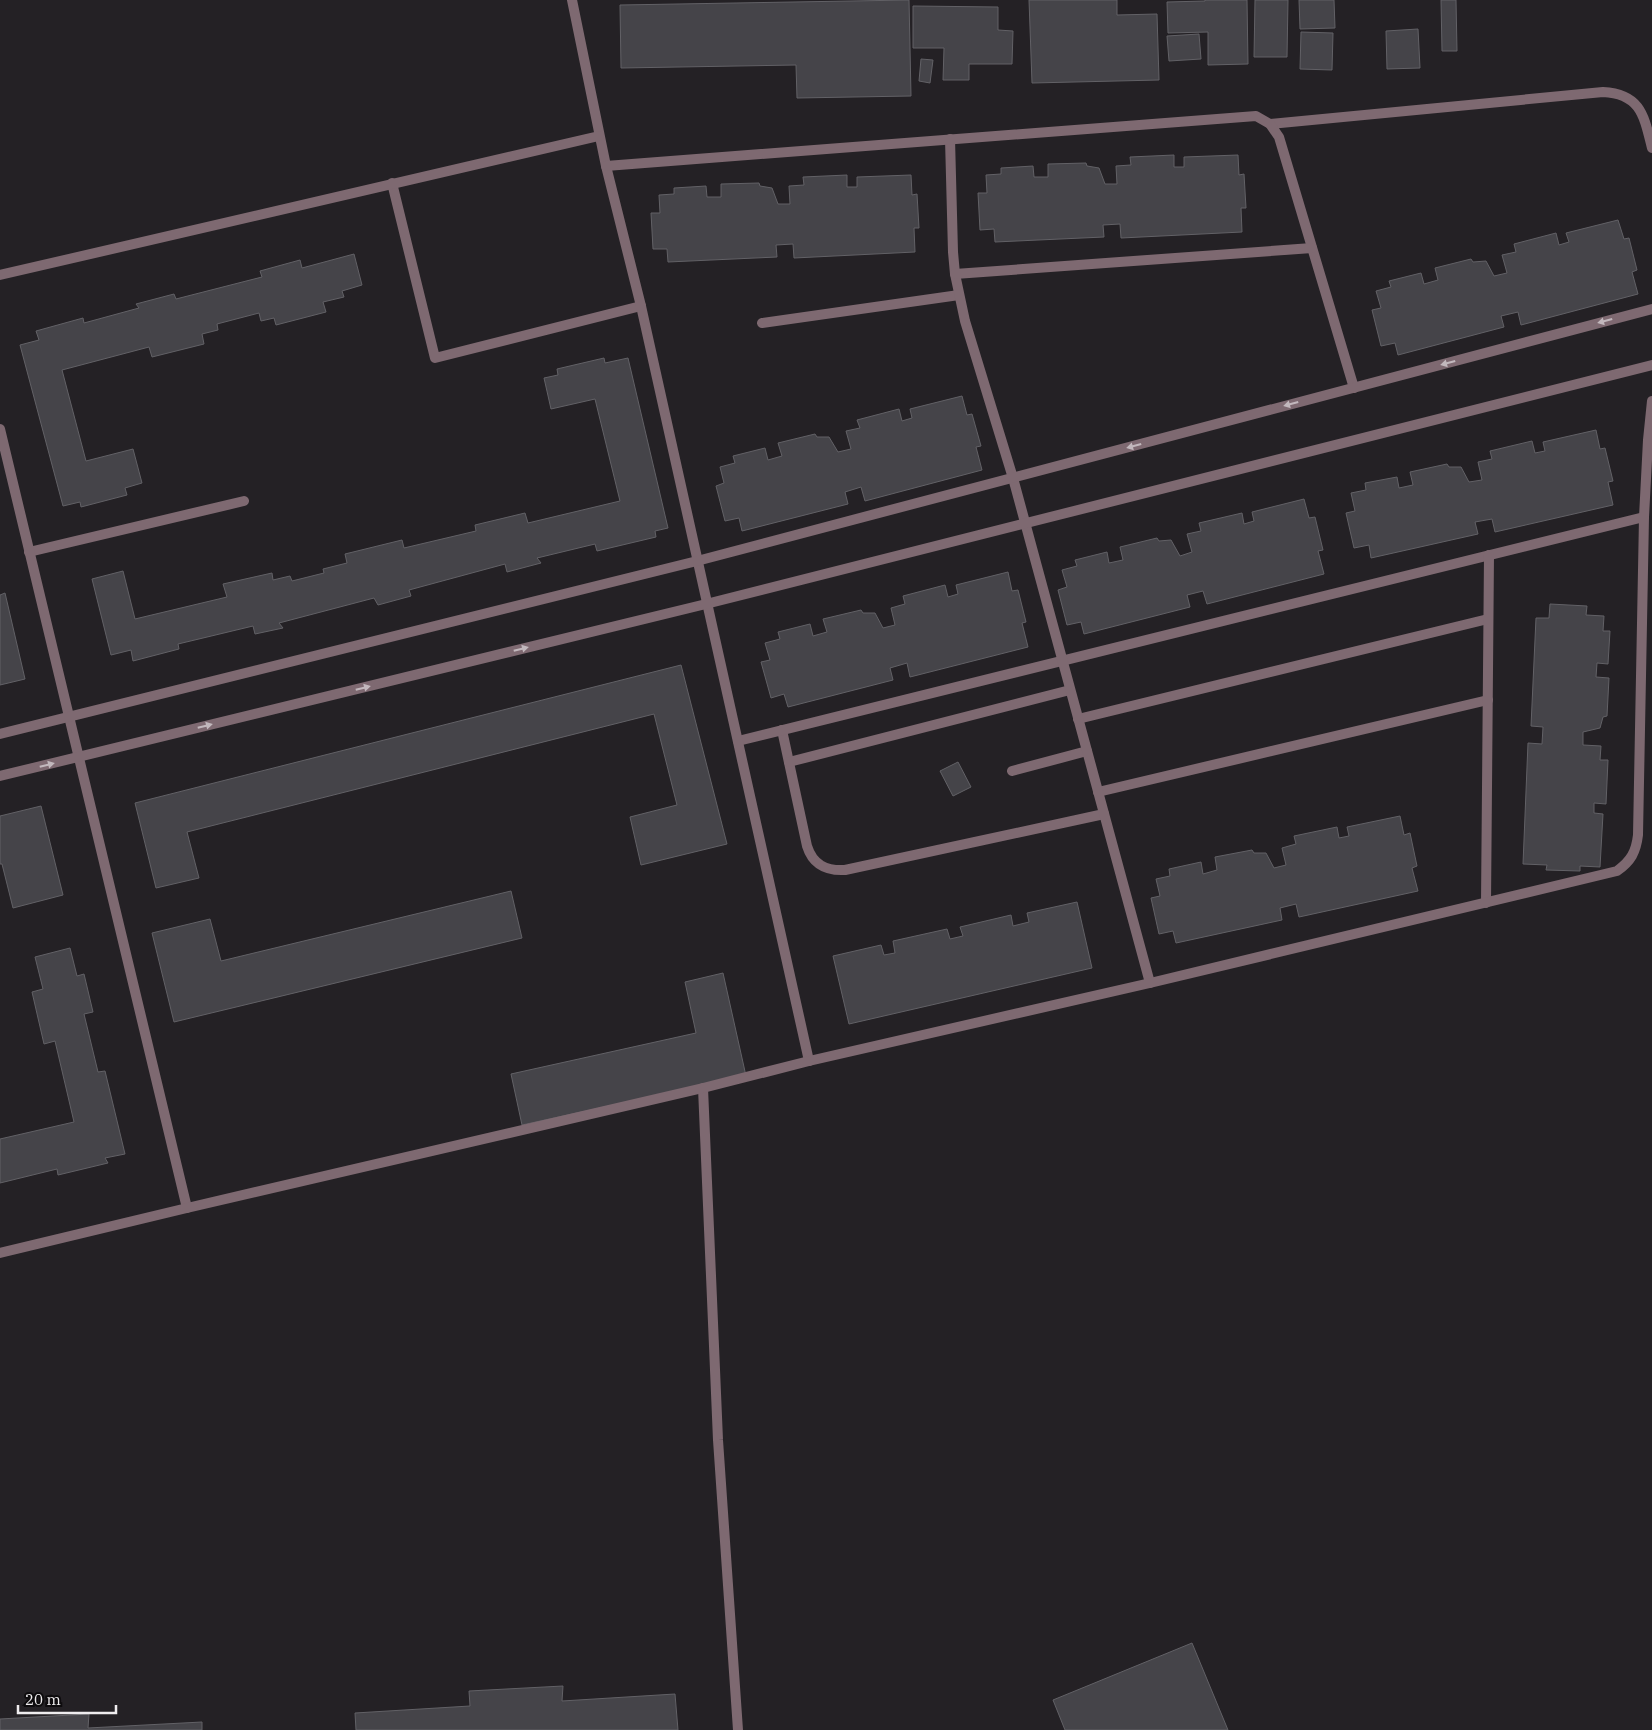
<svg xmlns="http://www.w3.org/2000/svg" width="1652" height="1730" viewBox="0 0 1652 1730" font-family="'IBM Plex Serif',serif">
<rect width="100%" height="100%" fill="#242125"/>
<g fill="#454449" stroke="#626166">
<polygon points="909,0 911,96 797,98 796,65 621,68 620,5"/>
<polygon points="1029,0 1117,0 1117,15 1157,14 1159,80 1032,83"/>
<polygon points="1205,0 1247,0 1248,64 1208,65 1208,32 1168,33 1167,2 1205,1"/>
<polygon points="1255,0 1288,0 1287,57 1254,57"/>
<polygon points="1299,0 1334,0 1335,28 1300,29"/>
<polygon points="1441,0 1456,0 1457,51 1442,51"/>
<polygon points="913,6 998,7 998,30 1013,31 1012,64 969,64 969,80 943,80 944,48 913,48"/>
<polygon points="1418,29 1420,68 1387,69 1386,31"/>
<polygon points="1301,32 1333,33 1332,70 1300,69"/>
<polygon points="1199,34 1201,59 1169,61 1167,36"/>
<polygon points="921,59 933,60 930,83 919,81"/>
<polygon points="1174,155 1174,167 1184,167 1184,157 1238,155 1239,175 1244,174 1246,208 1241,208 1242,232 1121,238 1120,224 1103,225 1104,237 995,242 994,229 980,230 978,193 987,193 986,175 1001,174 1001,168 1033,166 1034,177 1048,177 1048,164 1086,163 1087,166 1099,168 1105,184 1117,184 1116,166 1131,165 1130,157"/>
<polygon points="847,175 847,187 857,187 857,177 911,175 912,195 917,194 919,228 914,228 915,252 794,258 793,244 776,245 777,257 668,262 667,249 653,249 651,213 660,213 659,195 674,194 674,188 706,186 707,197 721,197 721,184 759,183 760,186 772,188 778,204 790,204 789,186 804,185 803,177"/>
<polygon points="1618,220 1624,239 1629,238 1637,270 1632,272 1638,294 1521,325 1518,312 1501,316 1504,327 1398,355 1395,343 1381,346 1372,310 1381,308 1376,291 1391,287 1389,281 1421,273 1424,284 1438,280 1435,268 1471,259 1473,262 1486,261 1494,276 1507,273 1502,255 1516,252 1514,244 1556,233 1559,245 1569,242 1566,233"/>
<polygon points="354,254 362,285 342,291 344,297 323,302 326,312 276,325 274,318 261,321 259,313 217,324 218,330 202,334 204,344 152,357 149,347 62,370 86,461 133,449 142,483 125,488 127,495 81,507 80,502 63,506 20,345 39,340 36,331 83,318 84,323 139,308 136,304 174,294 176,299 262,277 260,271 300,260 302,268"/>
<polygon points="604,358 605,363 628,358 668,528 655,531 656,537 597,551 595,544 537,558 541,563 507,572 505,564 409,590 411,596 378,605 374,598 279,623 283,628 255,634 253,626 178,644 179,649 133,661 131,650 111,655 92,579 123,571 135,619 227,597 223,584 272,573 273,580 290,576 292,581 324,573 323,569 347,563 345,554 402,540 404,548 476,531 475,525 525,513 528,523 620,501 595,399 551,409 544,378 558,375 557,369"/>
<polygon points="962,396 967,415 972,414 981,446 976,447 982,470 865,501 861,487 845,492 848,504 742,531 739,518 725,521 716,486 724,483 720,467 735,463 733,456 765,448 768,460 782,456 778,443 815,434 817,437 829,437 838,452 851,449 846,431 860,428 857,420 899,409 902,421 912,418 910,409"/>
<polygon points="1596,430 1600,449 1605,448 1613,481 1608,482 1613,505 1495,532 1492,519 1475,522 1478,534 1371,558 1369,545 1354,548 1346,513 1355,511 1351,493 1366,490 1365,483 1397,477 1399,488 1413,485 1410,472 1447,464 1449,467 1461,467 1469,482 1482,480 1478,462 1492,459 1490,451 1532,441 1535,453 1545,451 1543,442"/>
<polygon points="1304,499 1309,518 1315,517 1323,550 1318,551 1324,574 1207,604 1203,591 1187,595 1190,607 1084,634 1081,622 1067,625 1058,590 1067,587 1062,570 1077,566 1075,560 1107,552 1109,563 1123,560 1120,547 1157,538 1159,541 1171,540 1180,556 1192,552 1187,534 1201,531 1199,523 1242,513 1244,524 1254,521 1252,512"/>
<polygon points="1008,572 1012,591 1018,590 1026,622 1022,623 1028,647 910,677 907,663 890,668 893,680 788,707 784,694 771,698 761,662 770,660 765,643 780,639 778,632 810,624 813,636 827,632 823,619 861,610 863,613 875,613 883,628 895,625 891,608 905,604 903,596 945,585 948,597 958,594 956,585"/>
<polygon points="5,593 25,679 0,685 0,595"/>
<polygon points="1550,604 1587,606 1586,615 1604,616 1603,631 1610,631 1608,664 1597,663 1596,677 1609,678 1607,716 1603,717 1600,728 1583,732 1583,745 1601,746 1600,760 1608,760 1606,804 1594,803 1594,813 1603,814 1600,867 1580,866 1580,871 1546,870 1547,865 1523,864 1528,743 1542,744 1543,727 1531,726 1536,618 1549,618"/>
<polygon points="681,665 727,844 641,865 630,817 677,805 654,714 187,832 199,878 156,888 135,803"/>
<polygon points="958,762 971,787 953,796 940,771"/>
<polygon points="41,806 63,895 13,908 2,864 0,864 0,816"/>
<polygon points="1400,816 1404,835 1410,833 1417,866 1412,868 1418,891 1299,917 1296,904 1280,908 1282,920 1176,943 1173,931 1159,934 1151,898 1160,896 1156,879 1170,876 1169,869 1201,862 1203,874 1217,870 1215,857 1252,850 1254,853 1266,853 1274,868 1286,865 1282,848 1296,844 1294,836 1337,827 1339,838 1349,836 1347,827"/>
<polygon points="511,891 522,938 174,1022 152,933 210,919 221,961"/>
<polygon points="1077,902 1092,968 849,1024 833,956 881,945 884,955 895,953 893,941 947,929 950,939 963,936 960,927 1011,915 1013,926 1029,922 1027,913"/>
<polygon points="70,948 77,976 84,974 93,1012 84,1014 98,1072 105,1071 125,1154 105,1158 108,1163 58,1175 57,1169 0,1183 0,1139 74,1122 55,1041 44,1044 32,992 43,989 35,957"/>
<polygon points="723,973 746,1076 522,1125 511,1074 696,1033 685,982"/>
<polygon points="1192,1643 1228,1730 1065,1730 1053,1700"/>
<polygon points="563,1686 562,1701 675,1694 678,1730 356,1730 355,1713 470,1706 469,1691"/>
<polygon points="89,1714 88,1728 202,1722 202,1730 0,1730 0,1719"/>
</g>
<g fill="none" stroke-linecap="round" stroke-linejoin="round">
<g stroke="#7e6971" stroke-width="10">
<polyline points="392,183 435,358 641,306"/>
<polyline points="762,323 959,295"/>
<polyline points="29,552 244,501"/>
<polyline points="1078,719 1488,619"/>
<path d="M782,730L807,846C813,865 826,871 845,870L1104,814"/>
<polyline points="738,741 1644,517"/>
<polyline points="789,762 1070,690"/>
<polyline points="1012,771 1087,751"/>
<polyline points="1098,792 1488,700"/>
<polyline points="1486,903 1489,555"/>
</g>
<g stroke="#7e6971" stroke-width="10">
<polyline points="572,0 606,166 641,306 809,1061"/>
<path d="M1270,124L1603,92C1641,94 1644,116 1652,148"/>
<polyline points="950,139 953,252 955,274 965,321 1013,478 1150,983"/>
<polyline points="606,166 1256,116 1270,124 1279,137 1354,388"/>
<polyline points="955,274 1312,248"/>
<polyline points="0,275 599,136"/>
<polyline points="0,429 187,1208"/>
<polyline points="0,734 697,561 1652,309"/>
<polyline points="0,776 706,604 1652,365"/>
<polyline points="703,1088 718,1440 738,1730"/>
<path d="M0,1253L187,1208L703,1088L809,1061L1150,983L1617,871C1631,861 1636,852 1638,835L1644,517L1648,440L1652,401"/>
</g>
</g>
<defs><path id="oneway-solid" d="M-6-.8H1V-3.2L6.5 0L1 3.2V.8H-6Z" transform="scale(1.25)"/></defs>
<g fill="#c2b8bd">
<use href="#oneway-solid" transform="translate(1605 321) rotate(165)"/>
<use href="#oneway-solid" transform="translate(1448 363) rotate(165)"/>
<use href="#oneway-solid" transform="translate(1291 404) rotate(165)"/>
<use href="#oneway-solid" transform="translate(1134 446) rotate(165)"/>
<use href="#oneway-solid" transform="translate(521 649) rotate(-14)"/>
<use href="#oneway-solid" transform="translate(363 688) rotate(-14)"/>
<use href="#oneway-solid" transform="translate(205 726) rotate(-14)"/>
<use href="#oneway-solid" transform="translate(47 765) rotate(-14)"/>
</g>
<path d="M18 1705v8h98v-8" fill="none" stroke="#efedef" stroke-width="2.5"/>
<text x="25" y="1705" font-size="15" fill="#efedef" stroke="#0d0b0d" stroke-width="4" paint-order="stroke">20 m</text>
</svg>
